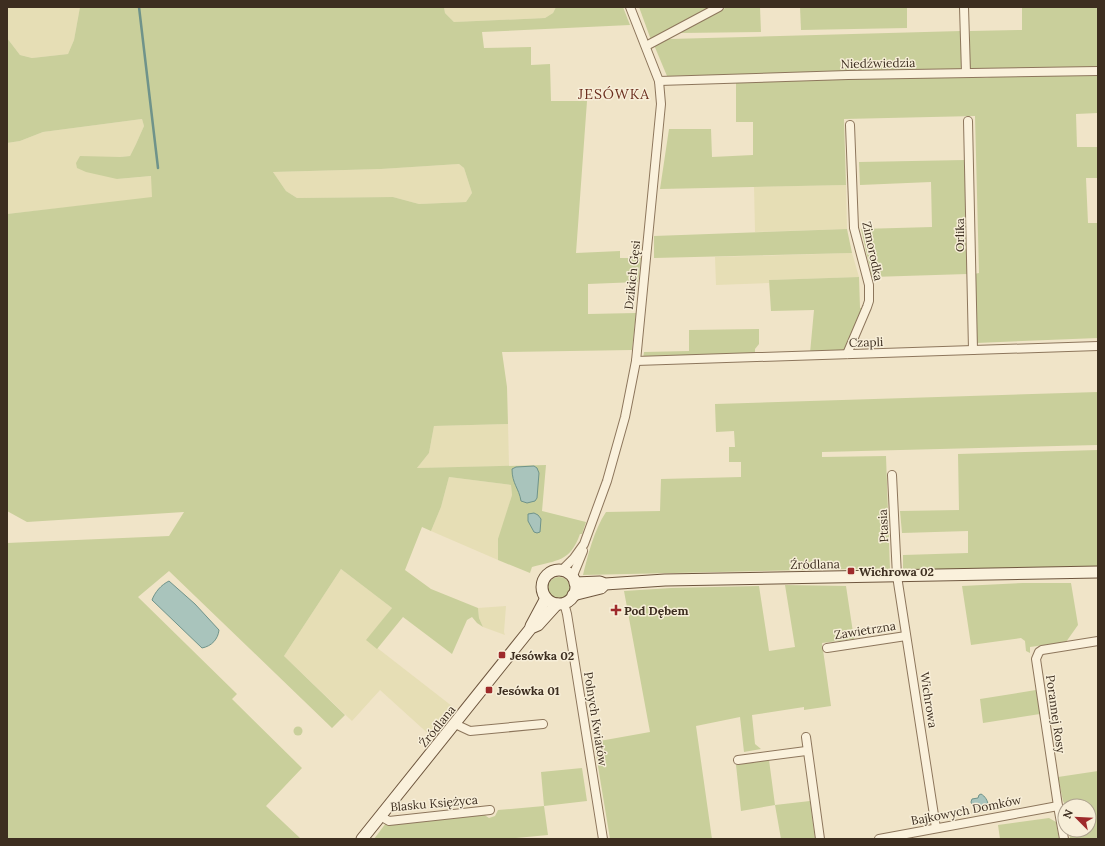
<svg xmlns="http://www.w3.org/2000/svg" width="1105" height="846" viewBox="0 0 1105 846" font-family="Lora,serif">
<rect width="100%" height="100%" fill="#f0e4c8"/>
<g fill="#e6deb5">
<polygon points="7,7 80,7 74,40 68,54 32,58 20,55 7,38"/>
<polygon points="444,7 556,7 553,13 545,18 454,22 445,13"/>
<polygon points="142,119 144,126 136,144 130,156 120,157 117,179 152,176 152,198 7,214 7,143 20,141 43,132"/>
<polygon points="459,164 464,168 472,193 466,202 419,204 393,197 297,198 286,191 273,172 381,169"/>
<polygon points="846,185 847,229 755,232 754,187"/>
<polygon points="852,253 859,277 769,280 769,283 716,285 715,257"/>
<polygon points="508,424 509,466 417,468 429,453 434,426"/>
<polygon points="449,477 511,485 512,495 499,539 498,560 431,531 441,507"/>
<polygon points="341,569 392,608 367,640 457,710 433,738 380,690 352,721 284,656"/>
<polygon points="506,606 504,632 505,635 483,627 479,618 478,608"/>
</g>
<g fill="#c9cf9b" fill-rule="evenodd">
<path d="M80,7H444L445,13L454,22L545,18L553,13L556,7H623L630,25L482,32L484,48L531,47V65L550,64L551,101H587L576,253L620,251V258H641L638,282L588,284V314L636,313L632,350L502,352L507,387L508,424L434,426L429,453L417,468L546,465L542,511L586,522L582,534H580C570,562 557,560 532,567L530,573L498,560V539L512,495L511,485L449,477L441,507L431,531L422,527L405,570L431,589L478,608L479,618L483,627L477,623L472,617L467,620L452,654L403,617L377,649L366,640L392,608L341,569L284,656L345,715L332,728L169,571L138,597L237,694L232,699L302,768L266,806L301,839H7V543L169,536L184,512L27,522L7,511V214L152,197L151,176L117,179L86,172L77,168L76,163L80,156L120,157L130,156L136,144L144,126L142,119L43,132L20,141L7,143V38L20,55L32,58L68,54L74,40ZM459,164L464,168L472,193L466,202L419,204L393,197L297,198L286,191L273,172L381,169Z"/>
<polygon points="639,7 713,7 651,40"/>
<polygon points="727,7 760,7 761,32 680,33"/>
<polygon points="800,7 907,7 907,28 801,30"/>
<polygon points="1022,7 1098,7 1098,68 969,70 968,52 970,51 970,31 1022,30"/>
<polygon points="961,31 961,67 960,70 957,71 667,76 654,45 669,39"/>
<polygon points="1098,73 1098,113 1076,114 1077,147 1098,147 1098,178 1086,178 1088,223 1098,223 1098,338 976,343 974,274 979,273 975,116 844,119 846,185 660,189 669,129 711,129 712,157 753,155 753,122 736,122 736,82 957,76 987,78 998,75"/>
<polygon points="965,160 967,226 967,274 872,277 861,229 932,227 931,182 860,185 859,162"/>
<polygon points="847,229 852,253 654,258 654,236"/>
<polygon points="859,277 860,308 862,308 846,350 842,352 810,353 814,310 771,311 769,280"/>
<polygon points="759,329 759,344 755,349 755,354 643,358 644,352 689,351 689,330"/>
<path d="M1098,392V445L822,452V457L886,456L890,570L850,569L583,575C588,555 594,530 606,512L660,511L661,479L741,477V462H729V447H735L734,431L716,432L715,404Z"/>
<polygon points="1098,450 1098,566 903,570 903,555 968,553 968,531 902,533 900,511 959,510 958,454"/>
<circle cx="559" cy="588" r="11"/>
<polygon points="1023,583 1071,583 1078,625 1066,642 1030,647 1030,653 1026,651 1025,641 1021,638 971,645 962,586"/>
<polygon points="785,585 846,586 854,639 822,643 831,706 804,710 804,707 752,715 755,744 761,749 744,752 740,717 696,726 712,839 610,839 594,742 650,732 624,591 671,588 759,586 769,651 795,647"/>
<polygon points="1036,690 1040,714 983,723 980,699"/>
<circle cx="298" cy="731" r="4.5"/>
<polygon points="769,760 775,805 810,801 815,839 781,839 775,805 741,811 736,765"/>
<polygon points="582,768 587,801 544,806 548,835 506,839 374,839 386,823 483,814 489,818 495,816 498,810 544,806 541,772"/>
<polygon points="1098,771 1098,839 1070,839 1069,830 1089,830 1089,806 1066,806 1063,801 1058,777"/>
<polygon points="1049,818 1056,822 1059,839 1000,839 998,825"/>
</g>
<g fill="#a9c4bc" stroke="#6f938a">
<path d="M534,466L537,468L539,473L537,498L535,501L527,503L521,501C519,488 512,484 512,469L516,467Z"/>
<polygon points="534,513 538,515 541,519 540,532 537,533 534,532 528,521 528,514"/>
<path d="M169,581L195,604L219,630C218,639 212,646 202,648L152,600C155,592 161,585 169,581Z"/>
<path d="M981,794C985,796 988,801 988,805L984,807L972,805L971,802L972,799L978,798L979,795Z"/>
</g>
<g fill="none" stroke-linecap="round" stroke-linejoin="round">
<polyline stroke="#6f938a" stroke-width="2.5" points="139,7 158,168"/>
<g stroke="#8d765c" stroke-width="10">
<g id="street">
<polyline points="964,7 966,73"/>
<polyline points="646,46 719,7"/>
<polyline points="659,81 848,75 1098,71"/>
<polyline points="968,121 973,350"/>
<polyline points="847,354 867,307 869,301 869,285 854,228 850,125"/>
<polyline points="636,361 1098,346"/>
<polyline points="892,475 897,576 936,828"/>
<polyline points="561,571 574,558 584,544 607,481 625,417 636,361 661,104 659,81 630,7"/>
<polyline points="572,578 583,551"/>
<polyline points="564,603 567,614 603,839"/>
<polyline points="827,648 906,636"/>
<polyline points="455,724 470,731 543,724"/>
<polyline points="806,737 820,839"/>
<polyline points="738,760 806,751"/>
<polyline points="380,816 389,821 490,810"/>
<polyline points="879,839 1058,806"/>
<polyline points="1064,839 1058,806 1036,659 1039,652 1042,650 1098,641"/>
</g>
</g>
<g stroke="#6f573f" stroke-width="13">
<g id="secondary">
<circle cx="559" cy="587" r="17"/>
<polyline points="575,583 600,582 605,584 665,580 1098,572"/>
<polyline points="573,595 601,588 603,586"/>
<polyline points="531,626 546,598"/>
<polyline points="362,839 531,628 538,625 557,604"/>
</g>
</g>
<use href="#street" stroke="#faf1dc" stroke-width="8"/>
<use href="#secondary" stroke="#faf1dc" stroke-width="11"/>
</g>
<g fill="#9e2a2b" stroke="#f7eed8" stroke-width="1.5">
<rect x="847" y="567" width="8" height="8" rx="2"/>
<path d="M614 604h4v4h4v4h-4v4h-4v-4h-4v-4h4z"/>
<rect x="498" y="651" width="8" height="8" rx="2"/>
<rect x="485" y="686" width="8" height="8" rx="2"/>
</g>
<g text-anchor="middle" dominant-baseline="central" stroke-width="3" stroke-linejoin="round" paint-order="stroke">
<g font-size="12" fill="#3d2e20" stroke="#f7eed8">
<text transform="translate(878 63) rotate(-1)">Niedźwiedzia</text>
<text transform="translate(959 235) rotate(-90)">Orlika</text>
<text transform="translate(873 251) rotate(78)">Zimorodka</text>
<text transform="translate(632 275) rotate(-84)">Dzikich Gęsi</text>
<text transform="translate(866 342) rotate(-2)">Czapli</text>
<text transform="translate(883 526) rotate(-93)">Ptasia</text>
<text transform="translate(815 564) rotate(-1)">Źródlana</text>
<text transform="translate(865 630) rotate(-9)">Zawietrzna</text>
<text transform="translate(929 700) rotate(81)">Wichrowa</text>
<text transform="translate(1056 714) rotate(82)">Porannej Rosy</text>
<text transform="translate(596 719) rotate(81)">Polnych Kwiatów</text>
<text transform="translate(437 726) rotate(-51)">Źródlana</text>
<text transform="translate(434 803) rotate(-5)">Blasku Księżyca</text>
<text transform="translate(966 810) rotate(-11)">Bajkowych Domków</text>
</g>
<g font-size="12" font-weight="bold" fill="#3d2e20" stroke="#f7eed8" text-anchor="start">
<text x="859" y="571">Wichrowa 02</text>
<text x="624" y="610">Pod Dębem</text>
<text x="510" y="655">Jesówka 02</text>
<text x="497" y="690">Jesówka 01</text>
</g>
<g font-size="14" letter-spacing="1" fill="#6b2e1e" stroke="#f7eed8">
<text x="614" y="94">JESÓWKA</text>
</g>
</g>
<rect width="1105" height="846" fill="none" stroke="#3d2e20" stroke-width="16"/>
<g transform="translate(1077 818) rotate(294)"><circle r="19" fill="#f7eed8" stroke="#ada18e"/>
<path d="M0-3L7 15L0 10L-7 15Z" fill="#9e2a2b"/>
<text y="-6" font-size="11" font-weight="bold" text-anchor="middle" fill="#3d2e20">N</text>
</g>
</svg>
